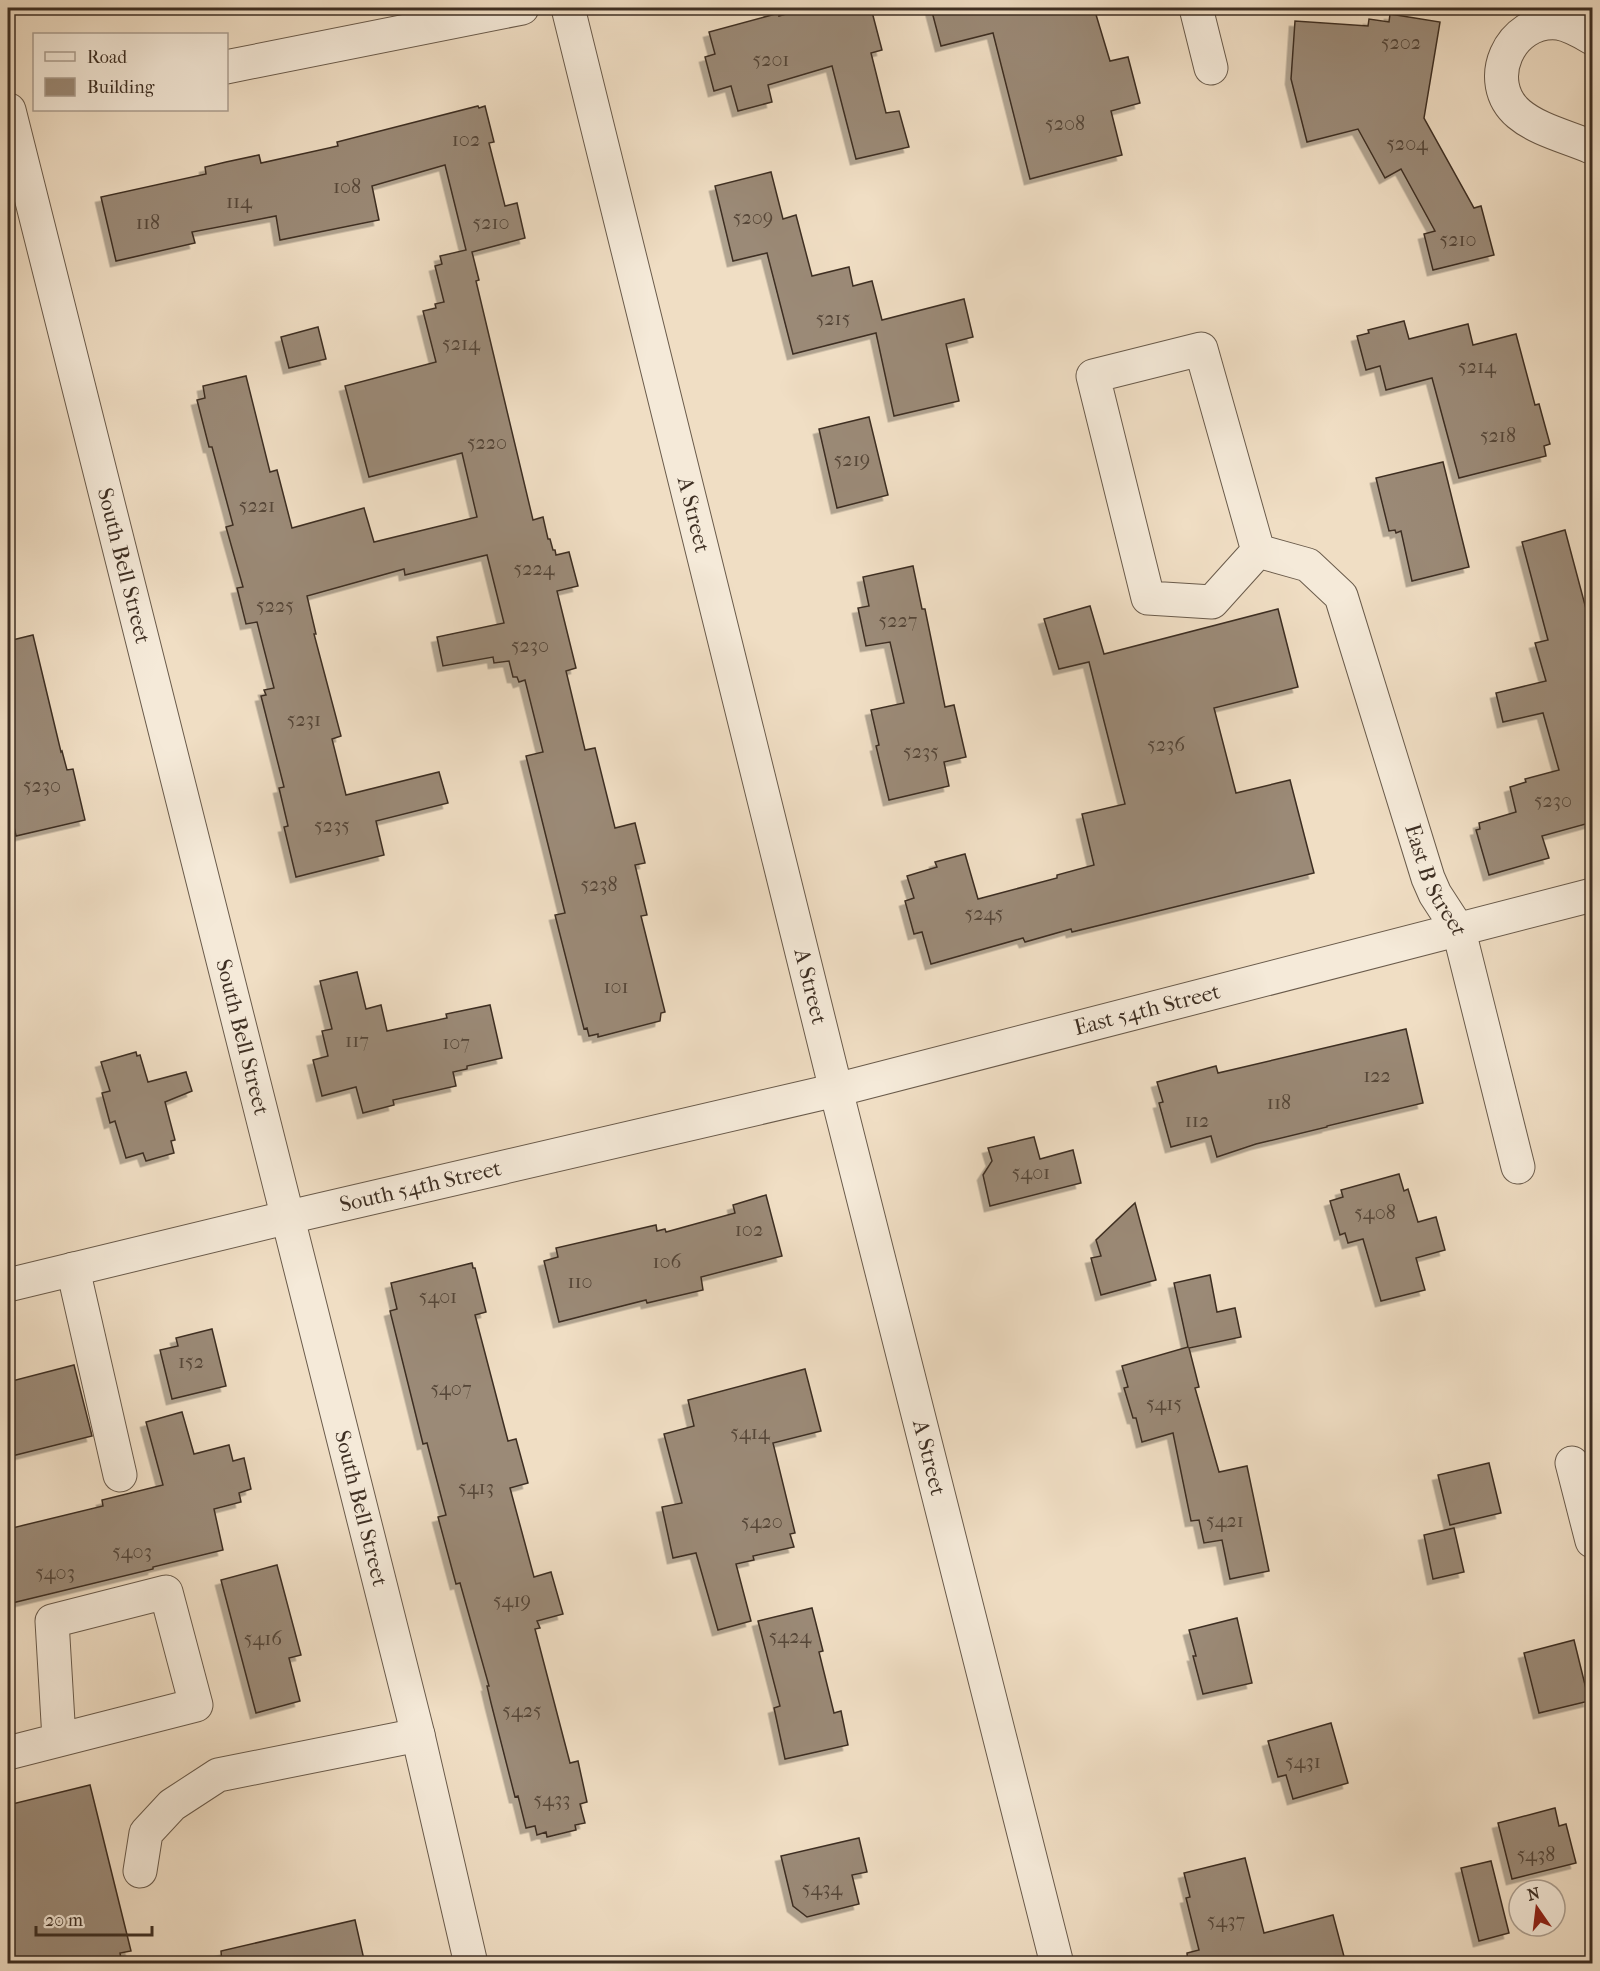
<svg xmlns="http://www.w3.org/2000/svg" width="1600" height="1971" viewBox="0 0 1600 1971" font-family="'IM FELL French Canon',serif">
<defs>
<filter id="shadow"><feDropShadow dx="-5.5" dy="5.5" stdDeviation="0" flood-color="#0004"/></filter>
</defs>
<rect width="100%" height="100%" fill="#f0dec4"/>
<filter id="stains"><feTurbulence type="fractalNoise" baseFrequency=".00333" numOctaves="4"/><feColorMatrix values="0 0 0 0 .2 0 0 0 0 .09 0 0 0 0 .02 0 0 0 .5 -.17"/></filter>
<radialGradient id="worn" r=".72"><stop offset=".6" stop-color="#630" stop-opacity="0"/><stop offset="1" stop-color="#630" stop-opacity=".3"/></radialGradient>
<g fill="#9b8a77" stroke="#3e2f23" stroke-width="1.5" filter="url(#shadow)">
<polygon points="809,8 871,8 882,50 871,53 886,113 899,111 909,147 856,159 832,66 768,85 772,102 738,111 731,86 714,91 705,57 715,54 709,32 779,13 779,16"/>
<polygon points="931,8 1094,8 1110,61 1128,57 1140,103 1111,111 1122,155 1030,179 993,33 941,46"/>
<polygon points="1390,14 1440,22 1424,118 1474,208 1481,206 1494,255 1433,270 1424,234 1435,231 1401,169 1385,178 1358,129 1307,142 1291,79 1295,21 1368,26 1369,19 1389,22"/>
<polygon points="478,106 479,108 485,106 494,142 489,143 505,206 517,203 525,238 472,252 479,280 476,281 533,520 543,517 548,539 550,539 553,550 555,550 556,555 569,552 578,586 557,591 576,668 566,671 585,750 595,748 615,828 635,823 645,863 635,865 647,915 641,916 665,1012 661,1013 660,1021 598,1037 598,1034 589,1036 587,1028 584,1029 555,915 565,913 526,756 543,752 525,680 519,682 517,677 513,677 509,661 494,663 493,657 443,666 437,637 504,623 487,555 405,575 404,569 307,596 316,634 314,634 341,736 332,739 346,795 439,772 448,803 376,821 384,855 296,877 284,827 288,826 279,788 284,787 261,696 266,695 264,690 274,688 257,622 246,624 237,588 243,587 226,527 233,525 212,447 209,447 197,400 205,398 203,386 246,376 270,472 277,470 292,528 364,508 374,542 477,517 462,453 369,477 345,386 436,362 423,311 436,308 435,304 444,302 435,266 442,264 440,256 466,250 445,165 372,186 379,220 280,240 276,216 192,232 195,243 116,261 101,197 206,174 205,167 226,162 259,155 261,163 338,146 337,142"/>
<polygon points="771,172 783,219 796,215 812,276 849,267 853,286 872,281 882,320 964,299 973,337 946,344 959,401 894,416 876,333 793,354 767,253 733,261 715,186"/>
<polygon points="1404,321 1409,339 1468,324 1473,345 1516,334 1535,405 1539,404 1550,444 1544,446 1546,456 1459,478 1432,378 1386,390 1380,366 1366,370 1357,336 1369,333 1368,330"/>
<polygon points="318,327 326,359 289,368 281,337"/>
<polygon points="869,417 888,495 837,508 819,429"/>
<polygon points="1443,462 1469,567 1412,581 1401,531 1396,533 1395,530 1389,531 1376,478"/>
<polygon points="1565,530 1593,635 1593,822 1542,836 1549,858 1489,875 1476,830 1480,829 1479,823 1516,812 1510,787 1526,782 1525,779 1559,770 1543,713 1503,722 1496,693 1546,681 1535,643 1548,640 1522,542"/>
<polygon points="913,566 922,609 925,609 945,707 954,705 966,757 944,762 949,786 889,800 876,746 879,745 871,710 904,703 890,642 866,646 858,608 869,606 863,577"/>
<polygon points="1090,606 1104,654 1278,609 1298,687 1214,708 1236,793 1290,780 1314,873 1072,932 1071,929 1025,942 1023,938 931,964 922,932 914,934 905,901 914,898 907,876 937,867 935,862 965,854 978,899 1057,878 1057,875 1094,865 1082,814 1125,804 1089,662 1059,669 1044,619"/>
<polygon points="33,635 61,752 62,751 67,770 73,769 85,820 16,836 8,800 8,641"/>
<polygon points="357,972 366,1009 381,1005 387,1031 447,1018 446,1014 490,1005 502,1058 467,1066 467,1069 453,1072 456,1086 393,1100 394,1105 363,1113 356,1087 322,1096 313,1060 328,1056 322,1031 332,1029 320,981"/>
<polygon points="1406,1029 1423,1103 1327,1126 1327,1127 1256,1144 1217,1157 1211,1136 1171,1147 1159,1103 1163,1102 1157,1082 1216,1066 1218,1073"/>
<polygon points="136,1052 137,1056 140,1055 148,1082 186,1072 192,1091 165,1102 175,1140 171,1141 174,1153 146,1161 143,1153 126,1158 115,1121 110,1123 102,1093 110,1091 101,1062"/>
<polygon points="1034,1137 1040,1159 1073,1150 1081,1183 990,1206 983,1175 992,1161 988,1148"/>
<polygon points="1399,1174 1404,1191 1408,1189 1418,1222 1436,1217 1445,1250 1416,1258 1425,1290 1381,1301 1363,1239 1348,1243 1345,1233 1340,1235 1330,1201 1343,1197 1341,1190"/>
<polygon points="766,1195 782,1256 701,1277 703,1290 647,1303 646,1300 559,1322 544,1261 558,1257 556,1248 656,1225 657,1231 665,1229 666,1232 735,1213 733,1205"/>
<polygon points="1135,1203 1156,1280 1101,1295 1091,1258 1101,1256 1096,1240"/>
<polygon points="472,1263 473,1268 475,1268 486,1312 475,1315 508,1441 516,1439 528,1483 510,1488 534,1577 551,1572 563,1614 537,1621 540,1628 535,1629 570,1763 578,1761 587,1802 580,1804 585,1823 575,1825 576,1830 547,1837 546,1832 537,1835 535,1826 526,1828 518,1796 515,1797 491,1703 487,1686 489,1686 460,1583 456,1584 438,1517 446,1515 427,1443 423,1444 390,1311 397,1309 391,1283"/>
<polygon points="1210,1275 1217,1312 1235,1308 1241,1337 1189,1348 1199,1387 1195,1388 1219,1472 1247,1466 1269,1571 1230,1579 1222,1540 1204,1543 1199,1520 1191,1521 1173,1433 1142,1442 1136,1418 1133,1418 1124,1388 1128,1387 1122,1366 1188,1347 1174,1283"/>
<polygon points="212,1329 226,1386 172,1399 160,1350 178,1346 176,1338"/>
<polygon points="74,1365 92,1436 8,1457 8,1382"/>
<polygon points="805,1369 821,1431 773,1443 795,1533 790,1534 794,1547 753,1556 754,1560 736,1564 751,1621 718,1630 696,1553 673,1558 662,1507 682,1503 664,1434 694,1426 688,1400"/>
<polygon points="182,1412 194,1454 229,1445 233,1461 244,1458 251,1489 239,1493 241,1502 214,1509 223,1550 153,1567 153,1569 8,1604 8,1529 103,1506 102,1500 163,1485 146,1422"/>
<polygon points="1489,1463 1501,1513 1450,1525 1438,1475"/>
<polygon points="1454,1528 1464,1572 1433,1579 1424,1535"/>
<polygon points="277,1565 301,1655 289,1658 300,1701 256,1713 221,1580"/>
<polygon points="812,1608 823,1651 819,1652 834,1713 841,1711 848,1745 785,1759 774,1708 780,1706 758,1621"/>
<polygon points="1237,1618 1252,1683 1203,1694 1193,1656 1196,1656 1189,1630"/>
<polygon points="1574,1640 1589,1701 1539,1713 1524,1653"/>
<polygon points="1331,1723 1348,1783 1293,1799 1286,1775 1278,1777 1268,1741"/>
<polygon points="90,1785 131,1951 120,1953 122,1964 8,1964 8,1805"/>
<polygon points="1555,1808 1559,1826 1566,1824 1576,1863 1512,1879 1498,1823"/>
<polygon points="859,1838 867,1872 852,1875 859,1904 807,1917 793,1906 781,1856"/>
<polygon points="1245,1858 1264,1933 1333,1915 1346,1964 1188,1964 1187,1953 1199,1950 1186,1898 1190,1897 1184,1873"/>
<polygon points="1491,1861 1509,1933 1479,1941 1461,1868"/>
<polygon points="355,1920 365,1964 222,1964 221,1951"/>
</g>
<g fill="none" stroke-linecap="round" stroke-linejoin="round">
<g stroke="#6a5b4b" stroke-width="35">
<g id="minor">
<path id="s1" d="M568,8L836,1090L1057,1964"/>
<polyline points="1196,8 1211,68"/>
<polyline points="226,67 522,8"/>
<path id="s2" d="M9,110L418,1735L471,1964"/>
<path d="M1591,147C1568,137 1538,130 1519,114C1481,82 1510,18 1558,23C1570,25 1582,32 1592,38"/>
<path id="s3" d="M1258,551L1212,602L1148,598L1093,376L1201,349L1258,551L1308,565L1341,596L1428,878L1435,894L1459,931L1518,1167"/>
<polyline points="73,1269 120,1475"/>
<path id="s4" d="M8,1285L289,1217L836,1090L1592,895"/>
<polyline points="1572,1463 1592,1541"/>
<polyline points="8,1753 196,1705 166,1592 52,1621 59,1739"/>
<polyline points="140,1871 146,1833 172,1805 218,1775 418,1735"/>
</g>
</g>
<use href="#minor" stroke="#f5ead9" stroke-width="33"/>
</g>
<g text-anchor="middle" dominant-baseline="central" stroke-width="4.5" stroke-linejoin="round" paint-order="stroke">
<g font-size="20" fill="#554638">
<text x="1401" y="42">5202</text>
<text x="771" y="59">5201</text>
<text x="1065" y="123">5208</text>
<text x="466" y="139">102</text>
<text x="1407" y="143">5204</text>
<text x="347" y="186">108</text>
<text x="239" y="201">114</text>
<text x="753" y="217">5209</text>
<text x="148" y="222">118</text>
<text x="491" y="222">5210</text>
<text x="1458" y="239">5210</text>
<text x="833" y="318">5215</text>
<text x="461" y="343">5214</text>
<text x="1477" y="366">5214</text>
<text x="1498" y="435">5218</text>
<text x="487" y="442">5220</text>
<text x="852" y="459">5219</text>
<text x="257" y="505">5221</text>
<text x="534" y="568">5224</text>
<text x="275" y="605">5225</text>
<text x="898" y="620">5227</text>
<text x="530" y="645">5230</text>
<text x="304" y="719">5231</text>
<text x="1166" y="744">5236</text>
<text x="921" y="751">5235</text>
<text x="42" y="785">5230</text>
<text x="1553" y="800">5230</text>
<text x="332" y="825">5235</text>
<text x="599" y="884">5238</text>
<text x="984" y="913">5245</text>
<text x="616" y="986">101</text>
<text x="357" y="1040">117</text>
<text x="456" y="1042">107</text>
<text x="1377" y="1075">122</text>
<text x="1279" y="1102">118</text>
<text x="1197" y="1120">112</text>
<text x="1031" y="1172">5401</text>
<text x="1375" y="1212">5408</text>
<text x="749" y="1229">102</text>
<text x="667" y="1261">106</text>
<text x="580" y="1281">110</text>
<text x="438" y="1296">5401</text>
<text x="191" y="1361">152</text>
<text x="451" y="1388">5407</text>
<text x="1164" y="1403">5415</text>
<text x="750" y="1432">5414</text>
<text x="476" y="1487">5413</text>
<text x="1225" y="1520">5421</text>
<text x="762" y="1521">5420</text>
<text x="132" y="1551">5403</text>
<text x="55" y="1572">5403</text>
<text x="512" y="1600">5419</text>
<text x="790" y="1636">5424</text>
<text x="263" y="1638">5416</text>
<text x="522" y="1710">5425</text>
<text x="1303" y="1761">5431</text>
<text x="552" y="1799">5433</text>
<text x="1536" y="1854">5438</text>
<text x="822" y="1888">5434</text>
<text x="1226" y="1920">5437</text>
</g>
<g font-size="22" fill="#3e2f23" stroke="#f5ead9">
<text stroke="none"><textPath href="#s1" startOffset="522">A Street</textPath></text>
<text stroke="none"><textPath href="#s2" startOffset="470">South Bell Street</textPath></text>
<text stroke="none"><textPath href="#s3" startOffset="1080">East B Street</textPath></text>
<text stroke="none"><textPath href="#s1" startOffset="1008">A Street</textPath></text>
<text stroke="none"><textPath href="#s4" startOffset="1172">East 54th Street</textPath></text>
<text stroke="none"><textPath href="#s2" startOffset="956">South Bell Street</textPath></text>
<text stroke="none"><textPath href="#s4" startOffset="424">South 54th Street</textPath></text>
<text stroke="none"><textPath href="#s1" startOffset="1494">A Street</textPath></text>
<text stroke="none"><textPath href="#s2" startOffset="1442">South Bell Street</textPath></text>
</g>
</g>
<rect width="1600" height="1971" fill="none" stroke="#f0dec4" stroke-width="30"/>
<rect x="9" y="9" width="1582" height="1953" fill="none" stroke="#3e2f23" stroke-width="3"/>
<rect x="15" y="15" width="1570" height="1941" fill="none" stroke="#3e2f23" stroke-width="1.5"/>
<rect x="33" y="33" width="195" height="78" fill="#f5ead9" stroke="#ac9f90" stroke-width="1.5"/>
<rect x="45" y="52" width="30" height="9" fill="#f5ead9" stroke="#ac9f90" stroke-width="1.5"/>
<text x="87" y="63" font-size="18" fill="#3e2f23">Road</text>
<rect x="45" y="78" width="30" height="18" fill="#9b8a77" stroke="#ac9f90" stroke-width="1.5"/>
<text x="87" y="93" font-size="18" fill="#3e2f23">Building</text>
<g transform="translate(1537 1908) rotate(346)"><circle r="28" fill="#f5ead9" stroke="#ac9f90" stroke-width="1.5"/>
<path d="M0-4.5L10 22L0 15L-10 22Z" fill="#8f2418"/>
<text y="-9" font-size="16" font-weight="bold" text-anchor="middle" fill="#3e2f23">N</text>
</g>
<path d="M36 1926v9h116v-9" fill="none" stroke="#3e2f23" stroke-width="3"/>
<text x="45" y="1926" font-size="18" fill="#3e2f23" stroke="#f5ead9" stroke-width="4.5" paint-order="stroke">20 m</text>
<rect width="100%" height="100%" filter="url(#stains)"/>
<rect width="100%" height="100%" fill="url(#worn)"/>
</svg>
